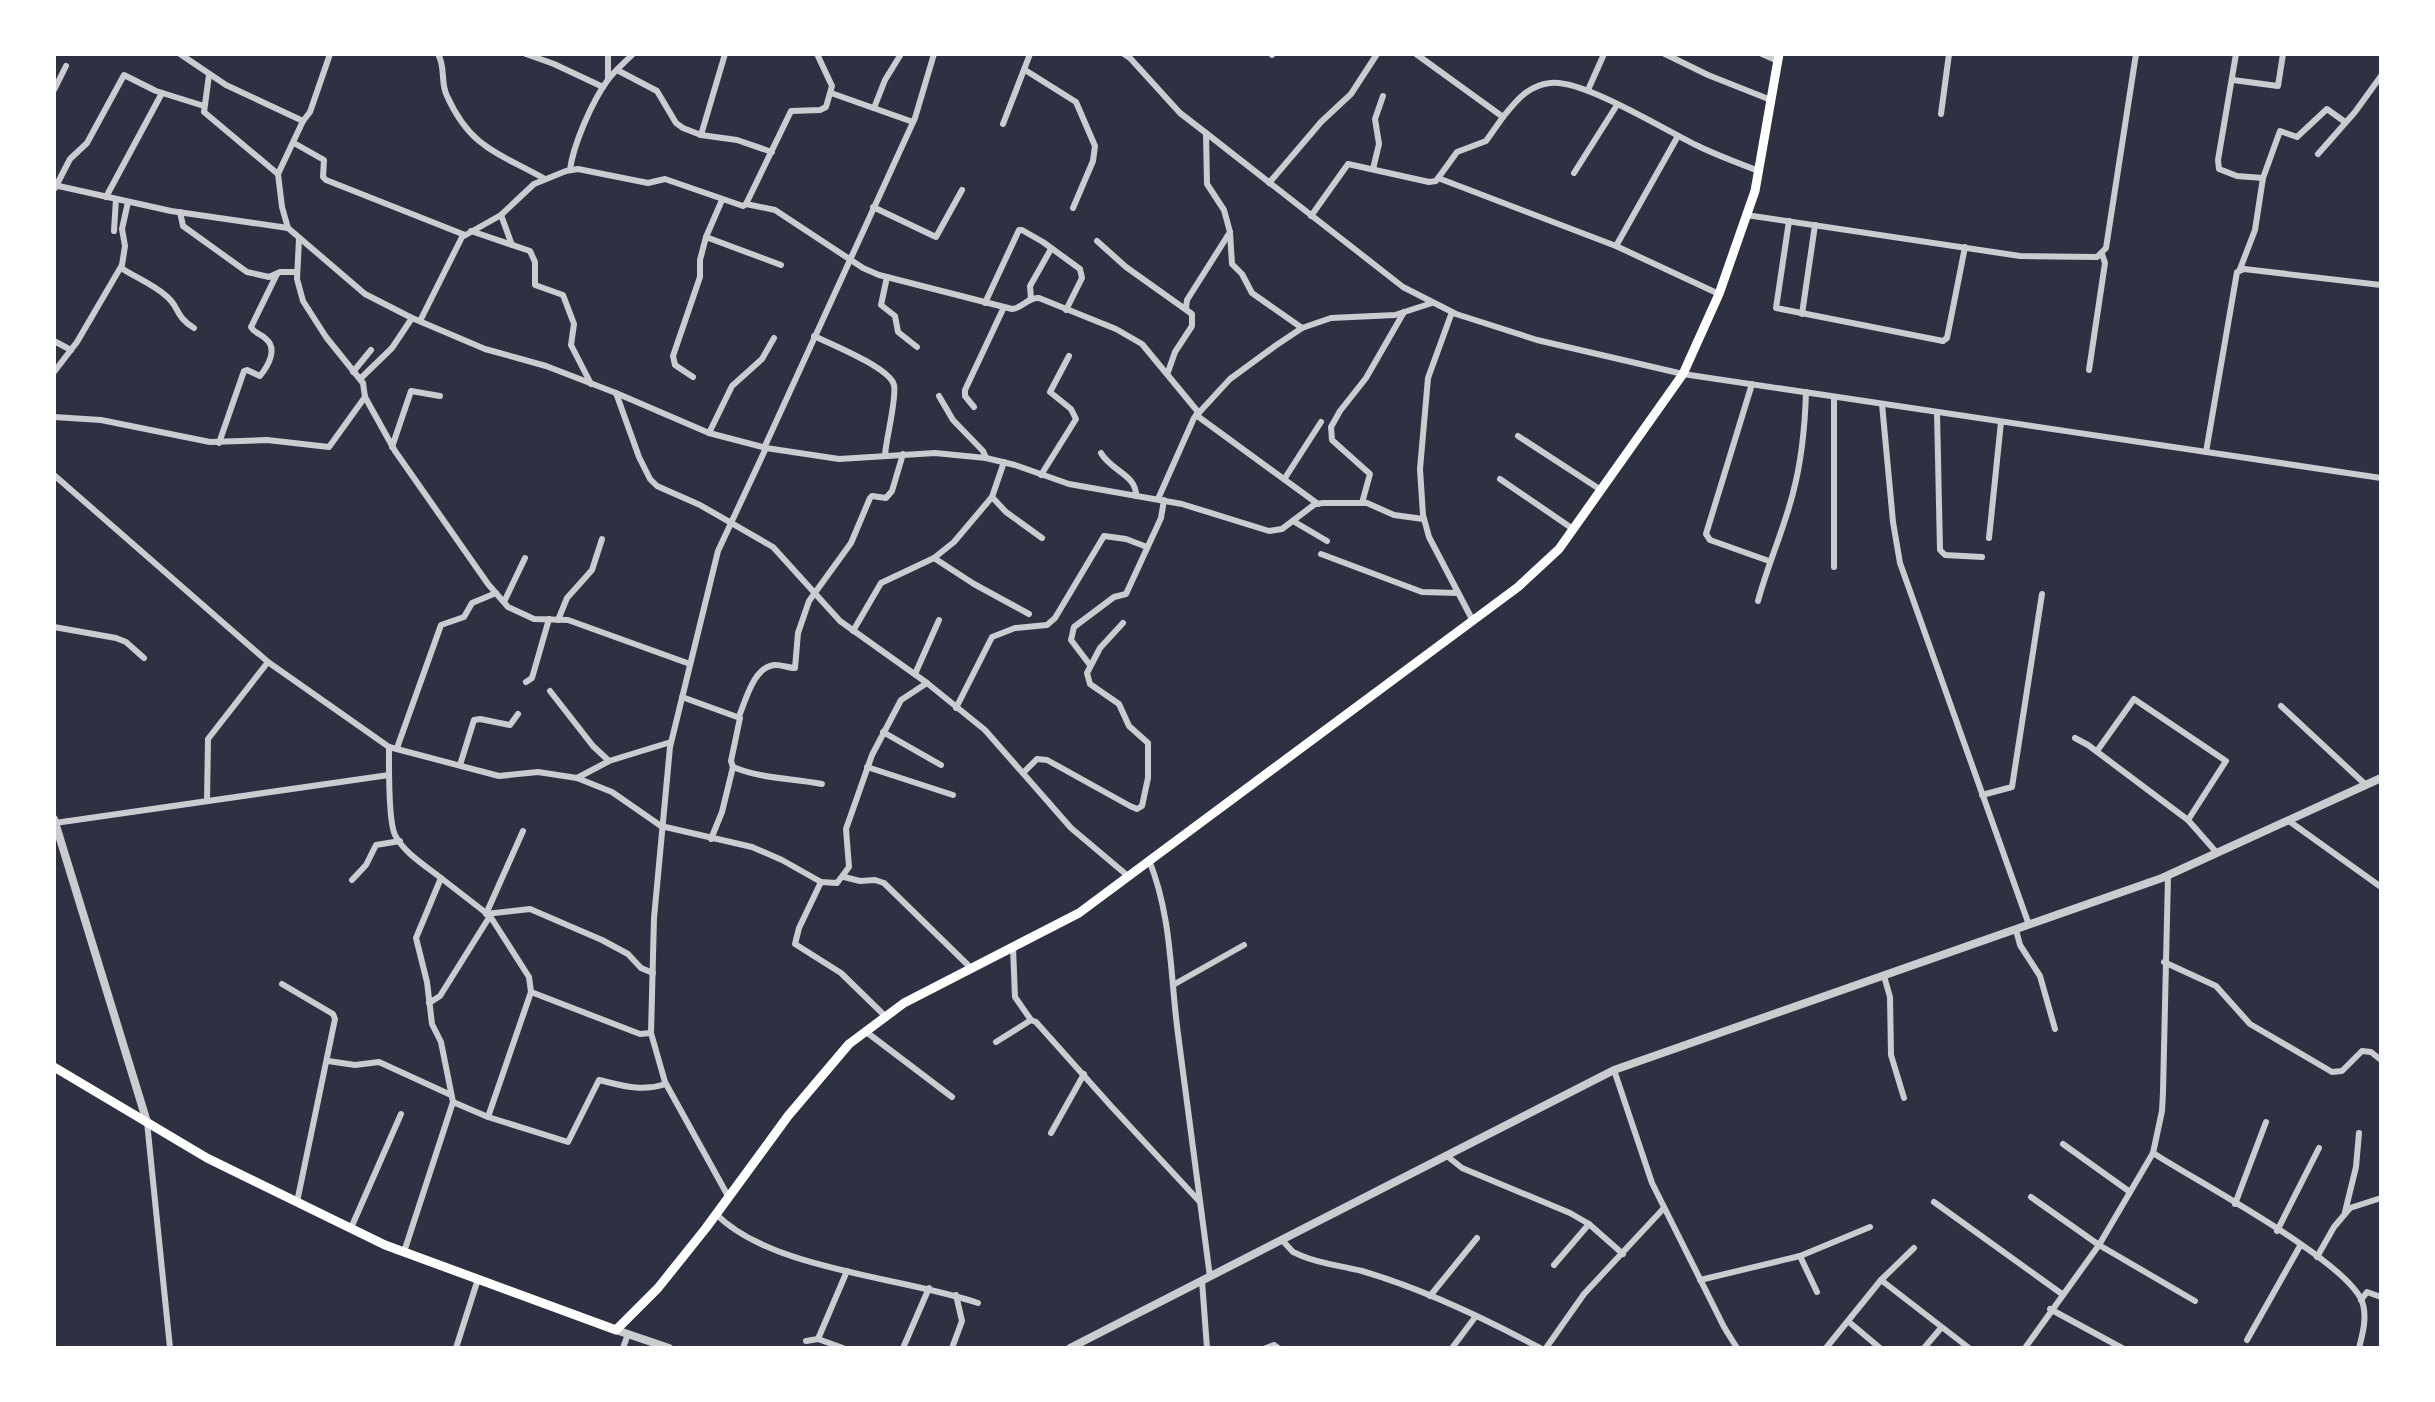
<svg xmlns="http://www.w3.org/2000/svg" width="2435" height="1402" viewBox="0 0 2435 1402" font-family="Cabin,sans-serif">
<rect width="100%" height="100%" fill="#2d3142"/>
<g fill="none" stroke-linecap="round" stroke-linejoin="round">
<g stroke="#caccd0" stroke-width="6">
<polyline points="180,54 226,85 303,121 278,174 282,207 288,228"/>
<path d="M438,54C446,68 440,82 447,96C471,149 499,153 545,179"/>
<polyline points="526,54 554,64 603,87"/>
<polyline points="608,54 608,78"/>
<path d="M817,54L832,86L826,107L820,110L791,111L746,204L775,210L863,268L879,275L1012,309C1023,308 1028,297 1039,298L1116,329L1142,344L1199,413"/>
<polyline points="1124,54 1130,58 1180,113 1206,133 1403,287 1456,314 1537,340 1683,374 2381,478"/>
<path d="M1416,54L1503,117C1517,100 1527,86 1550,83C1581,78 1665,130 1696,145C1716,155 1738,163 1759,171"/>
<polyline points="1665,54 1708,75 1771,100"/>
<polyline points="1762,54 1778,61"/>
<polyline points="2236,54 2218,160 2219,169 2237,176 2263,178"/>
<polyline points="1272,55 1272,54"/>
<polyline points="617,70 657,91 676,123 683,128 701,135 737,140 772,152"/>
<polyline points="1025,70 1076,102 1095,146 1093,161 1073,208"/>
<polyline points="209,75 204,112 278,174"/>
<polyline points="2233,80 2278,86 2283,54"/>
<polyline points="54,90 66,66"/>
<polyline points="1588,90 1604,54"/>
<polyline points="831,93 913,122"/>
<polyline points="874,108 885,80 901,54"/>
<polyline points="1941,114 1949,54"/>
<polyline points="303,121 310,112 330,54"/>
<polyline points="1003,124 1030,54"/>
<polyline points="1206,133 1207,184 1224,210 1230,232 1232,264 1242,274 1252,293 1302,328"/>
<polyline points="701,135 725,54"/>
<polyline points="294,143 324,160 323,177 326,180 465,235"/>
<polyline points="2318,154 2355,112 2381,76"/>
<polyline points="1373,169 1379,144 1375,119 1383,96"/>
<path d="M570,170C573,145 592,102 607,81C614,71 624,63 633,54"/>
<polyline points="1574,173 1617,105"/>
<polyline points="1438,178 1616,246 1719,294"/>
<polyline points="1269,183 1321,122 1351,94 1377,54"/>
<polyline points="54,185 171,211 288,228 365,294 412,318 485,349 546,366 616,393 709,433 766,448 839,459 935,453 986,458 1015,465 1069,484 1182,504 1269,531 1282,529 1315,504 1323,503 1367,503 1394,515 1423,519"/>
<polyline points="55,188 70,159 87,143 124,75 156,91 204,106"/>
<polyline points="106,197 162,93"/>
<polyline points="873,207 936,237 962,190"/>
<polyline points="180,212 183,226 247,272 269,277 280,272 297,272"/>
<polyline points="501,215 512,245"/>
<polyline points="1746,215 2020,256 2097,257 2106,248 2136,54"/>
<polyline points="1311,216 1348,164 1429,182 1436,181 1457,152 1486,141 1503,117"/>
<polyline points="1789,221 1776,308 1943,341 1947,338 1965,247"/>
<polyline points="114,231 116,199"/>
<polyline points="471,231 530,251 535,262 535,285 563,295 574,324 571,345 591,384"/>
<polyline points="706,237 781,265"/>
<polyline points="299,239 297,279 303,301 326,337 363,383 365,397 395,451 488,584 508,607 534,619 568,620 690,664"/>
<polyline points="1097,241 1126,267 1192,314 1192,326 1175,352 1168,372"/>
<polyline points="1616,246 1678,136"/>
<path d="M121,268C135,277 152,284 165,295C180,306 174,316 194,328"/>
<polyline points="2240,269 2255,230 2263,178 2280,131 2297,137 2327,109 2345,122"/>
<polyline points="887,277 881,305 895,316 898,332 917,347"/>
<polyline points="1031,299 1030,286 1051,249"/>
<polyline points="985,303 1019,230 1022,230 1043,242 1080,269 1082,278 1066,310"/>
<polyline points="1186,308 1187,300 1230,232"/>
<polyline points="1452,312 1428,378 1420,469 1423,515 1429,537 1473,621"/>
<polyline points="1802,314 1815,225"/>
<polyline points="420,321 462,237 501,215 534,184 566,171 578,169 648,183 665,179 743,206 746,204"/>
<path d="M814,336C831,344 890,368 894,385C897,398 886,439 885,455"/>
<polyline points="54,341 71,350"/>
<polyline points="2089,370 2105,263 2102,254"/>
<polyline points="54,372 77,342 122,265 125,246 122,229 128,202"/>
<polyline points="353,372 371,350"/>
<polyline points="693,377 675,365 673,356 700,277 700,260 706,237 722,200"/>
<polyline points="360,379 392,348 412,318"/>
<polyline points="1752,384 1706,534 1710,540 1769,561"/>
<polyline points="616,393 639,457 650,479 657,486 700,505 773,547 840,621 927,683 985,730 1071,828 1128,876"/>
<polyline points="939,396 953,420 983,451 986,458"/>
<polyline points="1834,397 1834,567"/>
<polyline points="1882,404 1893,522 1900,563 2029,925"/>
<polyline points="974,407 965,396 965,390 1004,307"/>
<polyline points="1937,412 1940,550 1945,555 1982,557"/>
<polyline points="1196,415 1318,504"/>
<polyline points="54,417 101,420 210,442 267,440 329,447 365,397"/>
<polyline points="709,433 732,386 762,359 774,338"/>
<polyline points="1518,436 1601,490"/>
<path d="M219,443L244,371L247,370L260,376C268,366 278,349 266,339C260,333 255,334 251,327L277,274"/>
<polyline points="392,447 411,391 440,396"/>
<polyline points="764,448 915,118 934,54"/>
<polyline points="2206,452 2237,272 2244,269 2381,285"/>
<path d="M1101,453C1111,471 1137,475 1136,496"/>
<polyline points="54,475 268,662 389,747"/>
<polyline points="1041,475 1076,419 1071,409 1050,392 1069,356"/>
<polyline points="1285,478 1321,422"/>
<polyline points="1500,479 1573,529"/>
<polyline points="992,497 1006,512 1042,538"/>
<polyline points="1158,499 1194,418 1230,379 1275,346 1302,328 1331,318 1395,315 1432,303"/>
<polyline points="1362,503 1370,474 1332,440 1331,427 1340,411 1366,378 1404,312"/>
<polyline points="1293,521 1327,541"/>
<polyline points="1989,538 2001,422"/>
<polyline points="1321,554 1422,592 1458,593"/>
<polyline points="934,558 974,584 1029,614"/>
<path d="M1758,601C1768,564 1784,529 1793,493C1802,459 1805,427 1806,392"/>
<polyline points="504,602 525,558"/>
<polyline points="558,620 567,598 592,570 602,539"/>
<polyline points="54,627 116,638 126,642 144,658"/>
<polyline points="853,631 881,583 934,558 954,542 992,497 1004,462"/>
<polyline points="1090,665 1071,640 1074,627 1114,597 1126,594 1161,518 1164,500"/>
<polyline points="915,674 939,620"/>
<polyline points="526,682 532,678 549,619"/>
<polyline points="550,691 593,746 609,761"/>
<path d="M682,697L740,718L731,761L733,767C762,779 792,778 822,784"/>
<polyline points="2281,706 2366,785"/>
<polyline points="956,708 992,637 1015,628 1047,625 1055,618 1104,536 1126,539 1147,547"/>
<path d="M739,716C746,700 754,665 776,665C782,665 789,668 795,668L798,633L809,601L851,543L870,498L872,496L886,498L892,491L903,454"/>
<polyline points="883,732 941,765"/>
<polyline points="2075,738 2088,745 2188,820 2217,853"/>
<polyline points="397,748 441,625 464,617 472,603 496,593"/>
<polyline points="2097,751 2134,699 2226,761 2188,820"/>
<polyline points="460,765 474,720 480,719 510,725 518,714"/>
<polyline points="867,767 953,795"/>
<polyline points="1023,773 1037,759 1047,760 1130,806 1137,809 1142,806 1148,778 1148,743 1129,726 1119,704 1090,684 1087,673 1100,648 1123,623"/>
<polyline points="577,778 609,761 671,742"/>
<polyline points="1982,795 2012,787 2042,594"/>
<polyline points="207,801 208,739 268,662"/>
<polyline points="2289,821 2381,887"/>
<polyline points="55,823 389,775"/>
<polyline points="711,839 722,812 733,767"/>
<path d="M1149,860C1172,917 1170,974 1178,1034C1188,1115 1199,1196 1210,1277"/>
<polyline points="844,877 860,881 875,880 884,883 971,968"/>
<path d="M441,878C426,866 404,853 395,835C388,821 389,765 389,747L499,776L538,772L577,778L612,792L661,826L752,847L782,860L821,882L837,883L849,867L846,829L872,755L901,700L927,683"/>
<polyline points="352,880 366,865 376,845 400,841"/>
<polyline points="821,882 799,928 795,944 841,973 885,1016"/>
<polyline points="486,914 530,909 602,940 628,954 641,968 653,973"/>
<polyline points="486,914 523,831"/>
<polyline points="2016,930 2020,945 2040,976 2055,1029"/>
<polyline points="1013,947 1015,997 1031,1020"/>
<polyline points="2164,962 2216,986 2250,1024 2332,1072 2342,1071 2362,1051 2371,1052 2381,1060"/>
<polyline points="1884,976 1890,997 1891,1055 1904,1098"/>
<polyline points="282,984 333,1014 335,1019 297,1202"/>
<polyline points="1173,985 1244,945"/>
<polyline points="429,1003 440,996 490,916"/>
<polyline points="865,1031 952,1097"/>
<polyline points="996,1042 1031,1020 1036,1022 1111,1106 1200,1202"/>
<polyline points="328,1061 355,1065 379,1062 451,1095"/>
<polyline points="1614,1070 1652,1183 1724,1327 1737,1348"/>
<polyline points="453,1102 441,1042 432,1024 427,982 416,938 441,878 490,916 529,977 531,992"/>
<polyline points="488,1117 531,992 640,1034 651,1033"/>
<polyline points="147,1122 170,1348"/>
<polyline points="1051,1133 1084,1074"/>
<polyline points="2063,1144 2130,1192"/>
<path d="M2153,1153C2198,1182 2340,1257 2361,1299C2368,1314 2363,1333 2359,1348"/>
<polyline points="1447,1156 1462,1168 1570,1213 1589,1224 1623,1254"/>
<polyline points="728,1196 665,1082 651,1033 654,918 670,747 718,551 766,448"/>
<polyline points="2031,1197 2099,1245 2195,1301"/>
<polyline points="1934,1202 2062,1294"/>
<polyline points="2235,1204 2266,1122"/>
<polyline points="2345,1212 2356,1167 2359,1133"/>
<path d="M716,1214C771,1270 903,1277 978,1303"/>
<polyline points="351,1228 401,1114"/>
<polyline points="2277,1231 2319,1148"/>
<path d="M1282,1240L1293,1252L1302,1256C1321,1264 1342,1266 1362,1271C1424,1289 1484,1318 1540,1348"/>
<path d="M404,1252L453,1102L488,1117L568,1142L599,1080C624,1086 641,1092 666,1084"/>
<polyline points="1800,1256 1817,1292"/>
<polyline points="2317,1257 2334,1227 2350,1208 2381,1198"/>
<polyline points="1554,1265 1589,1224"/>
<polyline points="1700,1280 1800,1256 1870,1227"/>
<polyline points="1881,1280 1914,1248"/>
<polyline points="1202,1281 1207,1348"/>
<polyline points="1430,1296 1477,1238"/>
<polyline points="2361,1300 2367,1292 2381,1297"/>
<polyline points="2050,1309 2122,1348"/>
<polyline points="1849,1322 1880,1348"/>
<polyline points="2247,1340 2300,1246"/>
<polyline points="806,1341 818,1339"/>
<polyline points="456,1348 478,1279"/>
<polyline points="623,1348 628,1334"/>
<polyline points="843,1348 818,1339 847,1271"/>
<polyline points="903,1348 929,1288"/>
<polyline points="952,1348 962,1321 956,1295"/>
<polyline points="1266,1348 1274,1345 1278,1348"/>
<polyline points="1452,1348 1476,1316"/>
<polyline points="1546,1348 1584,1294 1664,1208"/>
<polyline points="1826,1348 1881,1280 1969,1348"/>
<polyline points="1924,1348 1941,1328"/>
<polyline points="2025,1348 2099,1245 2153,1153 2162,1111 2163,1092 2168,876"/>
</g>
<g stroke="#caccd0" stroke-width="8">
<polyline points="54,819 147,1122"/>
<polyline points="616,1330 669,1348"/>
<polyline points="1070,1348 1614,1070 2162,878 2381,778"/>
</g>
<polyline stroke="#fff" stroke-width="9" points="54,1067 207,1158 385,1245 616,1330 658,1288 706,1228 788,1116 849,1044 904,1003 1079,913 1518,587 1559,549 1683,374 1719,294 1755,191 1779,54"/>
</g>
<rect width="2435" height="1402" fill="none" stroke="#ffffff" stroke-width="112"/>
</svg>
